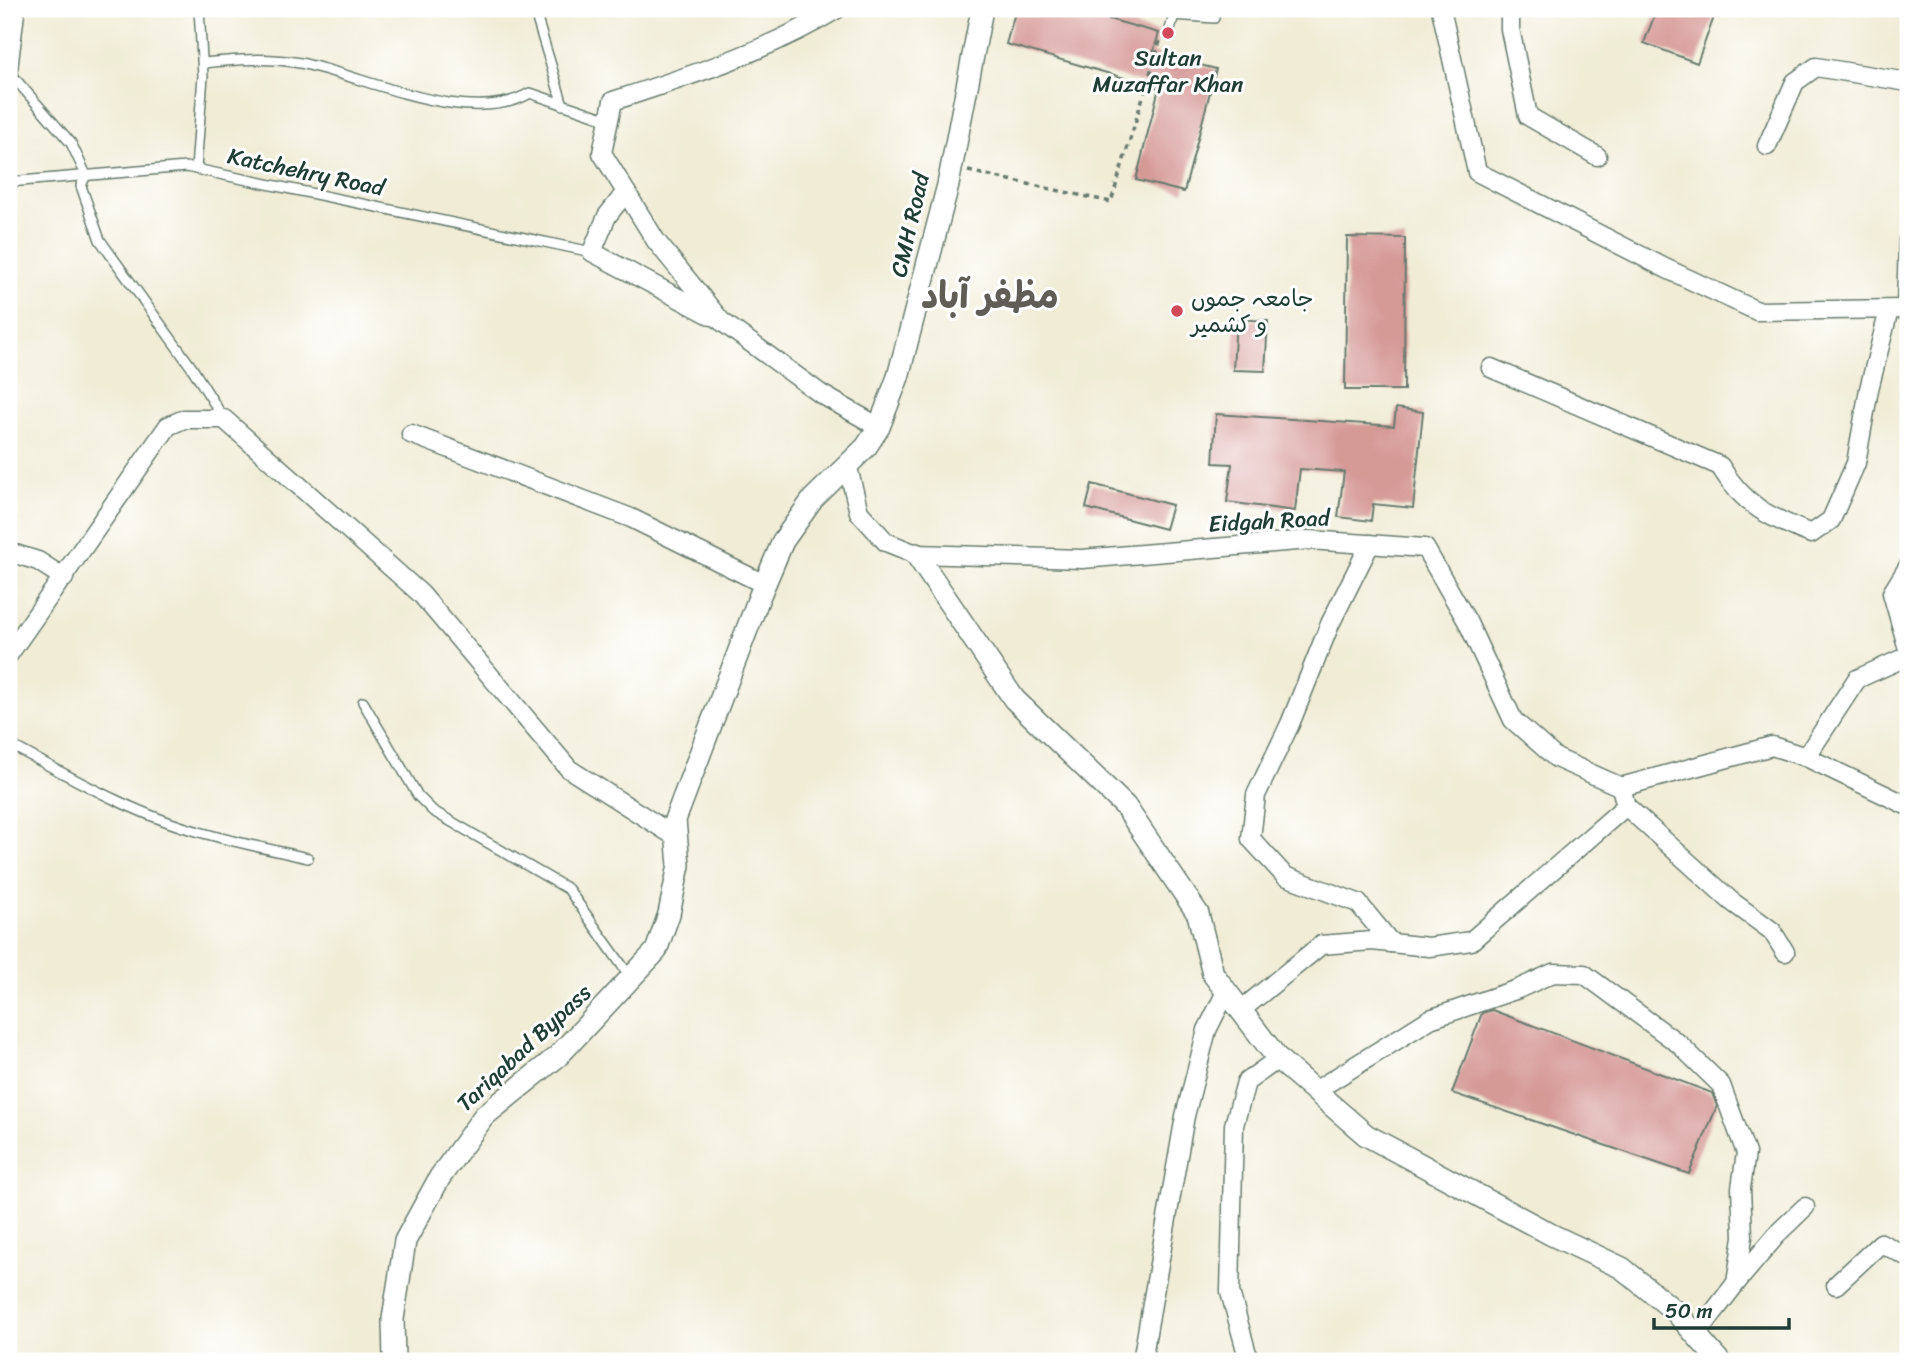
<svg xmlns="http://www.w3.org/2000/svg" width="1917" height="1370" viewBox="0 0 1917 1370" font-family="Sriracha,'Playpen Sans Arabic',sans-serif">
<rect width="100%" height="100%" fill="#fff"/>
<filter id="ink" filterUnits="userSpaceOnUse"><feTurbulence type="fractalNoise" baseFrequency=".0143" numOctaves="2"/><feDisplacementMap in="SourceGraphic" scale="14" xChannelSelector="R" yChannelSelector="G"/><feConvolveMatrix kernelMatrix="1 2 1 2 8 2 1 2 1" color-interpolation-filters="sRGB"/></filter>
<filter id="wash" filterUnits="userSpaceOnUse"><feTurbulence type="fractalNoise" baseFrequency=".00686" numOctaves="4" result="noise"/><feDisplacementMap in="SourceGraphic" scale="28" xChannelSelector="R" yChannelSelector="G"/><feGaussianBlur stdDeviation="1.57" result="paint"/><feColorMatrix in="noise" values="0 0 0 0 0 0 0 0 0 0 0 0 0 0 0 0 0 1.4 0 .05"/><feComposite in="paint" operator="in"/></filter>
<g filter="url(#wash)">
<rect width="100%" height="100%" fill="#f0ecd6"/>
<g id="blocks">
<g fill="#d59996">
<polygon points="1016,9 1073,9 1159,33 1153,53 1216,69 1184,192 1136,180 1159,88 1006,44"/>
<polygon points="1657,9 1717,9 1697,63 1644,43"/>
<polygon points="1347,237 1405,238 1404,390 1345,390"/>
<polygon points="1236,319 1268,321 1265,371 1233,370"/>
<polygon points="1396,408 1423,412 1413,508 1373,504 1371,521 1338,517 1344,472 1300,469 1295,511 1227,502 1232,464 1213,463 1216,414 1394,426"/>
<polygon points="1092,484 1172,505 1165,529 1086,508"/>
<polygon points="1492,1010 1712,1093 1717,1106 1689,1174 1452,1093 1482,1013"/>
</g>
</g>
</g>
<g filter="url(#ink)">
<use href="#blocks" fill-opacity="0" stroke="#687a6d" stroke-width="2"/>
<g fill="none" stroke-linecap="round" stroke-linejoin="round">
<g stroke="#687a6d" stroke-width="12">
<g id="service">
<polyline points="534,9 563,105"/>
<polyline points="1169,33 1174,15 1214,18 1216,9"/>
<path d="M203,63C234,60 268,57 300,63C365,76 469,129 530,93L609,120"/>
<polyline points="9,72 71,143 86,175 81,186 100,240 192,368 224,419"/>
<polyline points="12,74 20,9"/>
<polyline points="196,169 203,76 199,9"/>
<polyline points="9,182 186,167 592,252"/>
<polyline points="363,702 418,796 433,811 568,889 631,978"/>
<path d="M9,744C70,777 135,815 203,833C238,843 273,850 308,858"/>
</g>
</g>
<g stroke="#687a6d" stroke-width="21">
<g id="minor">
<path d="M837,9C768,51 690,76 613,101L602,153L656,241L721,321L821,394L879,427"/>
<polyline points="1441,9 1477,172 1667,269 1757,311 1906,309"/>
<polyline points="1510,9 1510,29 1528,116 1597,156"/>
<polyline points="1767,146 1795,82 1816,67 1908,82"/>
<polyline points="626,192 607,216 592,252 712,316"/>
<polyline points="1908,240 1906,309 1908,310"/>
<path d="M1491,368L1720,466C1744,506 1769,517 1811,534L1831,520L1856,463L1869,389L1889,310"/>
<polyline points="411,434 631,518 764,584"/>
<polyline points="847,464 859,512 886,542 916,554 1082,559 1309,540 1425,548 1467,621 1513,720 1556,758 1621,787"/>
<polyline points="1370,544 1330,624 1290,724 1256,795 1251,839 1285,876 1358,903 1391,943"/>
<polyline points="9,552 38,561 64,578"/>
<polyline points="1908,567 1892,593 1908,649"/>
<polyline points="9,654 168,426 184,419 224,419 421,594 569,769 676,837"/>
<polyline points="1806,757 1908,806"/>
<polyline points="1621,787 1772,746 1806,757 1857,679 1908,656"/>
<polyline points="1626,806 1731,901 1772,931 1785,952"/>
<polyline points="1241,1010 1321,945 1372,941 1429,947 1471,941 1626,806 1621,787"/>
<polyline points="1315,1091 1430,1019 1518,989 1553,973 1584,974 1679,1044 1721,1085 1746,1153 1741,1188 1743,1237 1736,1283 1696,1335"/>
<polyline points="1736,1283 1780,1231 1805,1207"/>
<polyline points="1836,1285 1881,1243 1908,1257"/>
<polyline points="1142,1361 1185,1116 1207,1030 1226,992"/>
<polyline points="1249,1361 1230,1292 1234,1125 1246,1082 1278,1059"/>
</g>
</g>
<g stroke="#687a6d" stroke-width="24">
<g id="tertiary">
<polyline points="916,554 1014,699 1125,806 1198,914 1213,974 1278,1059 1366,1135 1552,1235 1622,1268 1676,1312 1719,1361"/>
<polyline points="394,1361 393,1319 405,1241 440,1177 484,1116 558,1056 656,951 669,914 679,865 675,820 760,595 783,541 813,499 866,447 879,427 898,377 948,185 982,9"/>
</g>
</g>
<polyline stroke="#687a6d" stroke-width="3.5" stroke-dasharray="5 5" stroke-linecap="butt" points="968,171 1111,202 1160,41"/>
<use href="#service" stroke="#fff" stroke-width="9"/>
<use href="#minor" stroke="#fff" stroke-width="18"/>
<use href="#tertiary" stroke="#fff" stroke-width="21"/>
</g>
</g>
<g fill="#d1495b" stroke="#fff" stroke-width="2.5">
<circle cx="1168" cy="33" r="7"/>
<circle cx="1177" cy="311" r="7"/>
</g>
<g text-anchor="middle" dominant-baseline="central" stroke-width="6" stroke-linejoin="round" paint-order="stroke">
<g font-size="23" fill="#1f3d34" stroke="#fff">
<text x="1168" y="58">Sultan<tspan x="1168" dy="26">Muzaffar Khan</tspan></text>
<text x="1191" y="298" text-anchor="start">جامعہ جموں<tspan x="1191" dy="26">و کشمیر</tspan></text>
</g>
<g font-size="23" fill="#1f3d34" stroke="#fff">
<text transform="translate(306 172) rotate(12)">Katchehry Road</text>
<text transform="translate(910 225) rotate(-77)">CMH Road</text>
<text transform="translate(1269 521) rotate(-3)">Eidgah Road</text>
<text transform="translate(524 1048) rotate(-43)">Tariqabad Bypass</text>
</g>
<g font-size="37" font-weight="bold" fill="#5f5d56" stroke="#fff">
<text x="990" y="295">مظفر آباد</text>
</g>
</g>
<rect width="1917" height="1370" fill="none" stroke="#fff" stroke-width="35"/>
<path d="M1654 1318v10h135v-10" fill="none" stroke="#1f3d34" stroke-width="3.5"/>
<text x="1665" y="1318" font-size="21" fill="#1f3d34" stroke="#ffffff" stroke-width="5" paint-order="stroke">50 m</text>
</svg>
